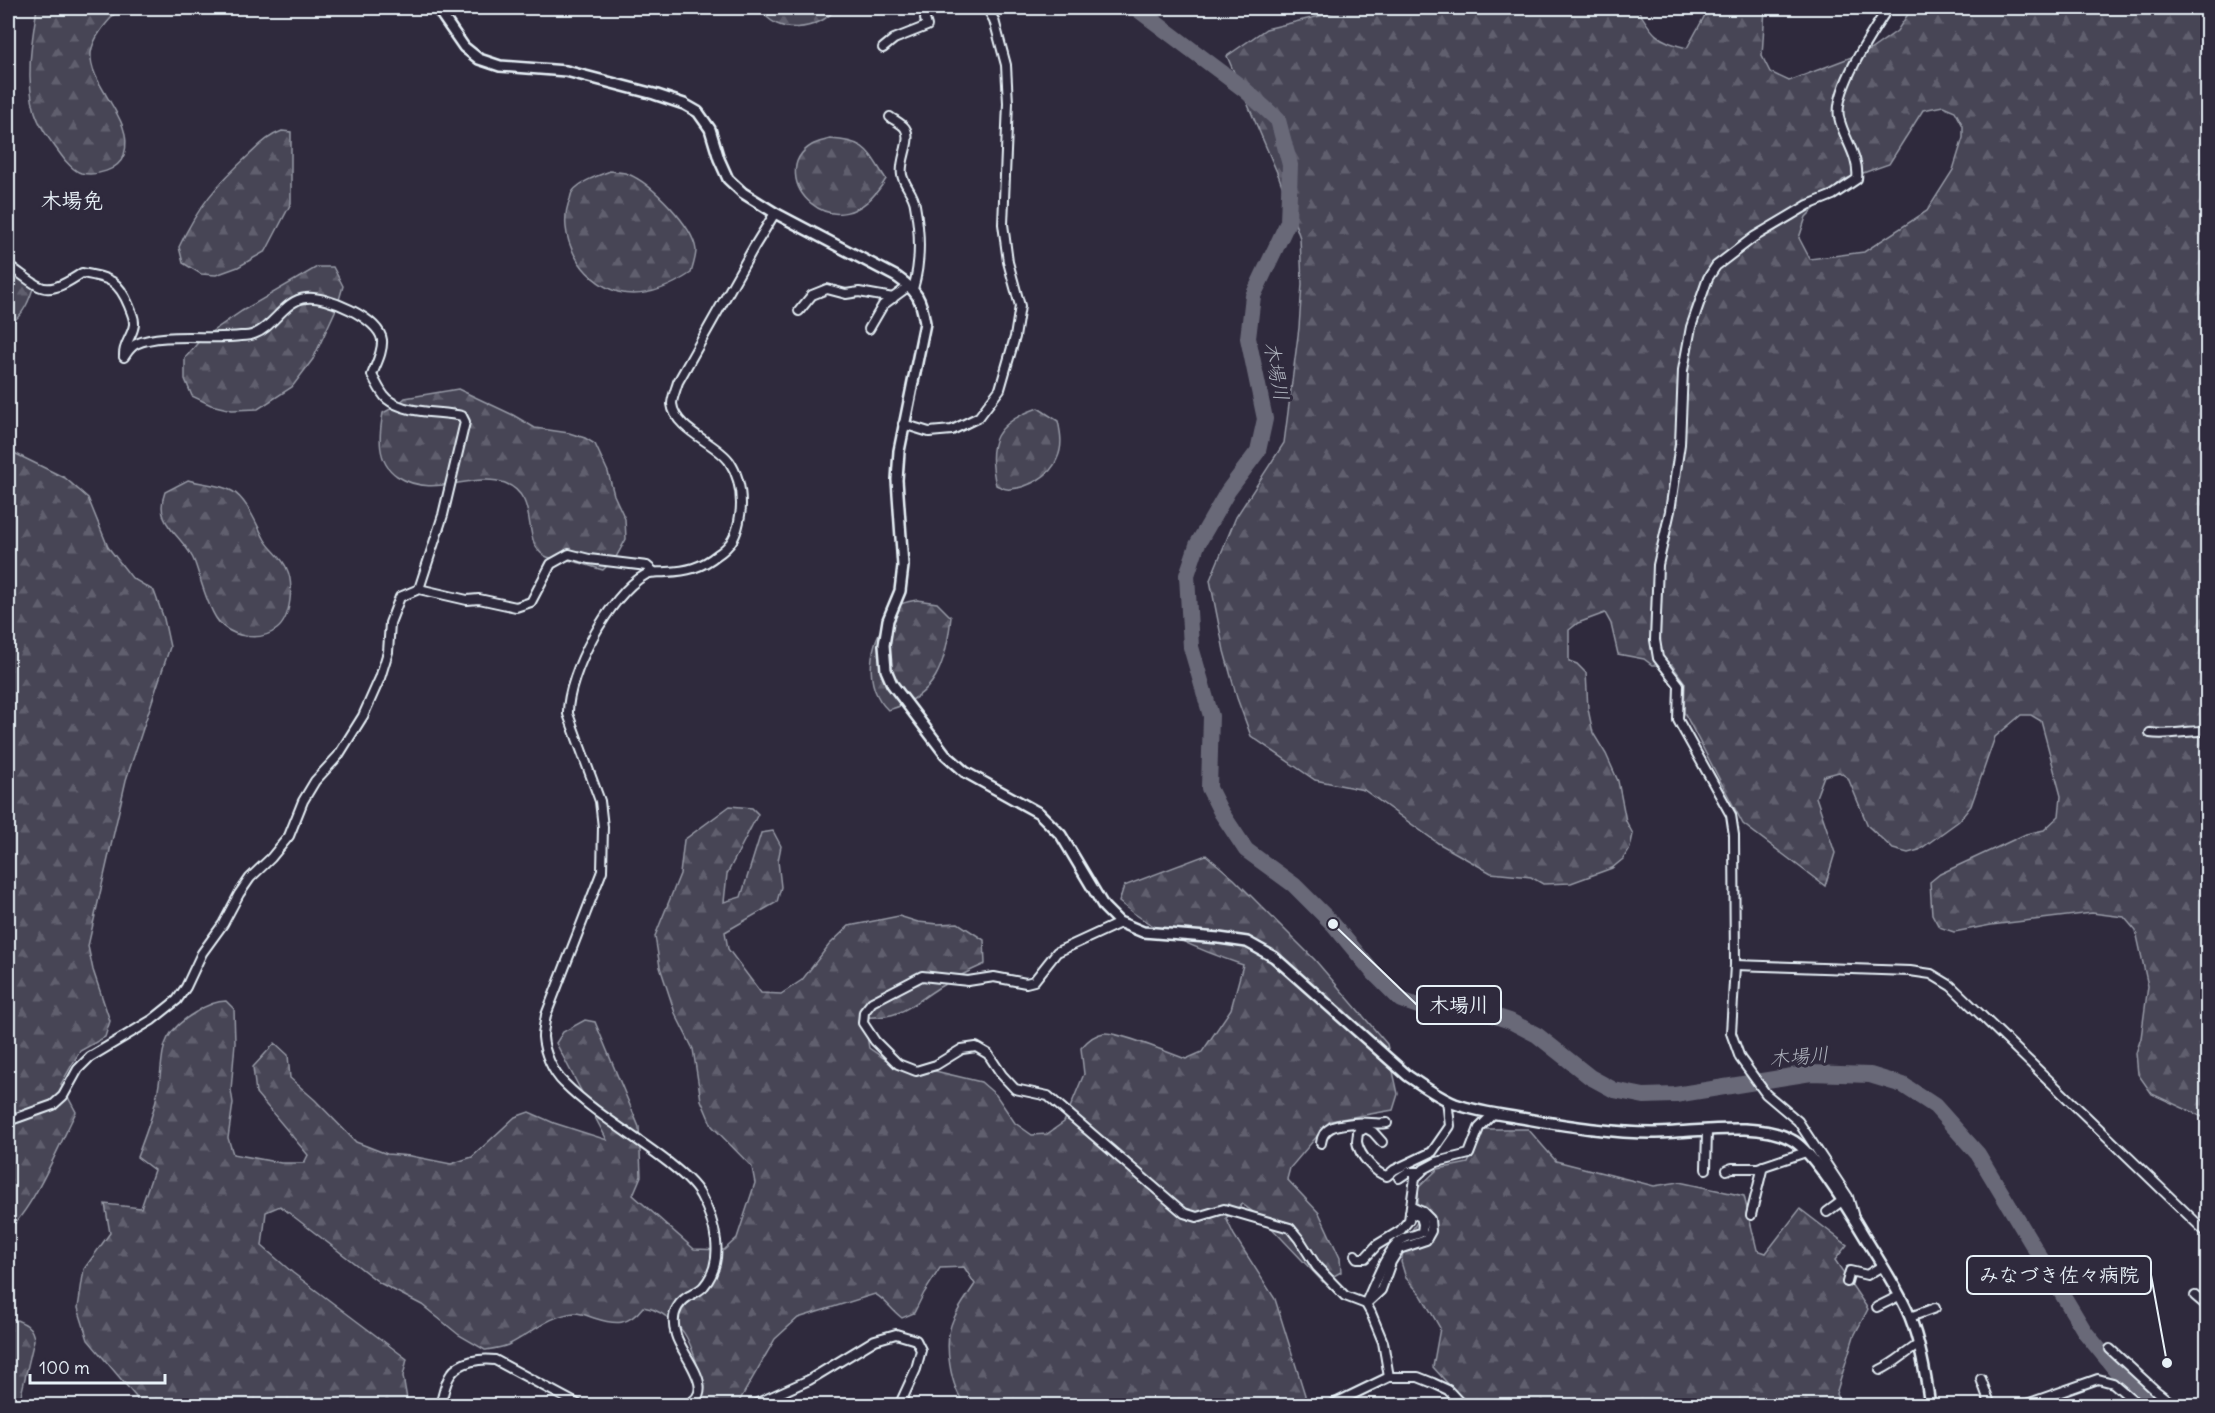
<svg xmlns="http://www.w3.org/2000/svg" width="2215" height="1413" viewBox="0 0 2215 1413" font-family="Delius,'Klee One',sans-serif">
<defs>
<pattern id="forest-firs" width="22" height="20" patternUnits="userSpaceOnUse" patternTransform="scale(1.5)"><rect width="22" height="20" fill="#464455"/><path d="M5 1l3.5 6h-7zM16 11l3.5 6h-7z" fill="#615f6e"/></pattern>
</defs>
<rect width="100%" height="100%" fill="#2f2a3d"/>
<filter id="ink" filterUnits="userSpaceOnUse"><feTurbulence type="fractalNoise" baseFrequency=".0167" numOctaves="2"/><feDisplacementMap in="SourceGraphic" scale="12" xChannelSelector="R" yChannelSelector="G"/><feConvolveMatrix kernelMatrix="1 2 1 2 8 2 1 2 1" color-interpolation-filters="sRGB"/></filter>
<g filter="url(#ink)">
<g fill="url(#forest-firs)" stroke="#979aa6" stroke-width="1.5" fill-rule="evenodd">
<path d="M37,8H120C109,20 93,36 91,53C88,86 136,119 124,155C118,171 96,176 81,173C74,171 65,161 61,155C51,141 40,128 35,112C25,79 32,40 37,8Z"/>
<path d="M761,8H836C820,31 774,37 761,8Z"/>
<path d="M1343,8H1637C1652,34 1657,41 1687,48L1709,8H1765L1762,56L1770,72L1789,81L1870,50L1897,31L1912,8H2207V1119L2152,1094L2138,1074L2136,1053L2141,1038L2148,986L2136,931L2124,917L2092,913L1991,925L1954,932L1939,927L1932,914L1930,882L1940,874L2026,834L2044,830L2059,816L2061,796L2041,721L2031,715H2021L1995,737L1971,806L1959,821L1919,850L1908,853L1893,849L1868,826L1848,778L1839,772L1824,776L1816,797L1835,853L1825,886L1743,824L1684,712L1685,683L1672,665H1652L1644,659L1618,654L1611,624L1605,613L1578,623L1569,630V661L1577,664L1586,673L1588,709L1593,733L1606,754L1618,781L1626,821L1633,834L1630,848L1623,859L1612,868L1571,883L1543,884L1531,877L1491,873L1438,843L1364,790L1315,780L1251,736L1237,698L1224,651L1210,580L1236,517L1284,443L1299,328L1302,284L1300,238L1279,177L1227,56L1266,29L1324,15ZM1943,106L1955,111L1963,126V138L1953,170L1927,211L1864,252L1810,259L1799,238L1806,217L1843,180L1889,164L1923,110Z"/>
<path d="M282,131L291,132V203L266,251L238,267L216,275L201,274L183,263L179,247C197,208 218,183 249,155C260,145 268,136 282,131Z"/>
<path d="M830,139C867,141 867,150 886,179C836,261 762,174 812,145C817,142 824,141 830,139Z"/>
<path d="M610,171C616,172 623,172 628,174C651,183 693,226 696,250C696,257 693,266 691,273C670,287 644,299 618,292C581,281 555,235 570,199C571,196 571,193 573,191C581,181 598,176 610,171Z"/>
<polygon points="317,267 333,267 343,286 337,307 313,359 292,387 258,409 232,410 211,405 192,396 185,379 185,358 201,339 242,311"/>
<path d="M17,268L26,272L35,282C30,299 24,316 8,325V269Z"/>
<path d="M458,389L513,415L535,428L569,433L585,438L595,444L608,472L614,495L625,519L626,539L616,557L603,570C593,567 582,563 572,561C563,559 552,560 545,556C520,542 541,497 505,483C472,471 434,500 397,476C376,462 379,435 383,413L396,406L405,398Z"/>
<path d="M1038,408L1058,421C1061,434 1063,447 1057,459C1051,476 1027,488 1010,489C1005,490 1001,487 996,485C986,442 995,423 1038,408Z"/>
<path d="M8,450L65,478L88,498L108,547L132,578L154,591L164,619L170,647L126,780L88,946L93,970L110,1021L105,1037L80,1051L61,1084L76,1112C61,1141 32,1212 8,1229Z"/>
<path d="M188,480C201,484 220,484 232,491C247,499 257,526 265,540C271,550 283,558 287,569C294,584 291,618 277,629C259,643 228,637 216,618C206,602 201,580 195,563C185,535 152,526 165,492Z"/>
<path d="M917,600L937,603L951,617C946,664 936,697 888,710C862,685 869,642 890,616C893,613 896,607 899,605C904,602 912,601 917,600Z"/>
<path d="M730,806L752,808L758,814L727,874L724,902L741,897L761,833L773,831L781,846L778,861L781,887L777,902L725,932L728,949L761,993L781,994L802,980L829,945L849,926L899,916L918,922L938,924L958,923L984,940L985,964C969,971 953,979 938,988C910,1006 901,1019 864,1017L869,1048L885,1059L981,1082L996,1095L1015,1123L1032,1135L1047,1134L1064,1122L1084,1074L1081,1048C1087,1041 1095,1034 1104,1033C1120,1032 1168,1053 1186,1059L1202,1052L1231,1009L1243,965C1199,950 1155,932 1119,902L1124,886L1206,855L1234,879L1315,960L1387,1044L1398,1094L1393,1110L1330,1121L1290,1168L1287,1179L1319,1213L1340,1258L1341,1272L1323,1282L1263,1219L1242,1204L1226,1218L1234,1235L1275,1299L1305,1395V1405H966C950,1388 943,1342 953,1320C959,1307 968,1295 975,1284L964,1267L940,1268L924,1293L914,1313L902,1318C891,1310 886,1300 875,1294L798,1318L775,1339L737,1405H703C706,1388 692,1339 679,1327C669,1317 657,1309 643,1307C628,1326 616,1325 594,1318C588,1316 581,1313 575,1313C549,1315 531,1334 508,1345C501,1348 492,1349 485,1350L459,1335L422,1305L380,1283L280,1206L266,1212L262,1246L293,1273L407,1359L403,1376L408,1405H139L136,1397L88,1340L78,1308L84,1269L110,1233L105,1204L141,1208L154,1170L137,1157C145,1136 153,1116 157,1095C166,1054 154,1037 196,1012C205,1006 215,1001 226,1001L234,1009L235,1043L231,1090L233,1103L228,1138L233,1154L281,1163H304L308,1155L256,1093L253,1067L275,1043L288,1055L290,1078L315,1100L356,1142L387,1154L411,1156L451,1164L472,1157L515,1117L529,1112L554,1123L607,1140L556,1043L563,1032L585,1020L595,1022L639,1127L641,1176L633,1195L694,1249L724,1250L737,1238L755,1183L752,1167L712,1126L701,1100L693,1049L675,1013L660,967L655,936L680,874L684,840Z"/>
<polygon points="1484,1129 1528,1129 1556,1161 1654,1186 1679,1182 1744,1196 1757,1250 1766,1253 1800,1209 1847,1245 1835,1260 1868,1309 1854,1336 1836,1394 1841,1405 1467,1405 1433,1367 1440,1328 1421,1295 1406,1278 1401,1262 1406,1239 1418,1221 1418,1188 1438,1169 1468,1163"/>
<path d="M8,1317C21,1322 33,1324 34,1340L21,1395V1405H8Z"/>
</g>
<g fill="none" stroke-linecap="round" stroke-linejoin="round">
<polyline stroke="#696978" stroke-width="16" points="1136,8 1245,90 1278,120 1290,165 1288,222 1253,296 1248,338 1265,419 1258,451 1228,491 1197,545 1187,575 1191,647 1211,716 1209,788 1221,812 1246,850 1294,885 1333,924 1372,971 1401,1000 1421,1007 1468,1007 1510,1021 1537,1035 1590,1077 1614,1090 1644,1096 1675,1095 1811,1073 1870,1075 1903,1085 1935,1106 1978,1154 2085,1332 2120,1375 2157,1406"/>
<g stroke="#e8f1f8" stroke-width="12">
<g id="minor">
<polyline points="883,48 894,39 927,26 925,19 927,8"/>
<path d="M890,117C894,120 902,124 905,128C913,140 899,160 902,175C904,185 914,194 915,205C920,232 921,262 913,289"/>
<path d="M8,265C43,289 43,299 82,273C109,278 118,279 129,306C132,314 136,321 133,329C130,339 123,346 124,356"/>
<polyline points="799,311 812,295 827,289 846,294 859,292 893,298"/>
<polyline points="869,329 883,305 909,286"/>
<path d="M124,357C127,353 130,347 136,344C161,332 212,340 241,336C245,336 250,336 254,334C274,327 284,300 306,298C325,295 379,318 382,340C383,352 376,364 372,375C376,382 381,394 387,399C405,414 440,411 462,416L465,422L443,515L419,589"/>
<polyline points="903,424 929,432 952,430 979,417 1000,389 1015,337 1020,306 1008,262 1003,224 1008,103 1006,65 994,20 987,8"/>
<path d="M2150,733C2169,736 2188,730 2208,731"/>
<polyline points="1120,923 1057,952 1034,981 1026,983 994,977 968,981 922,976 872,1002 864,1012 863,1023 875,1041 898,1064 916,1071 936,1065 962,1049 976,1047 988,1054 1002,1075 1015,1089 1048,1096 1184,1213 1197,1217 1224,1209 1290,1228 1299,1239 1317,1267 1345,1296 1366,1304 1371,1313 1383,1342 1389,1377"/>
<polyline points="1735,965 1910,971 1931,974 1951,986 2208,1234"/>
<polyline points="8,1121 53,1105 63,1096 78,1069 90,1057 152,1020 177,1000 186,987 202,953 223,924 239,894 250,878 271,858 289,836 303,801 315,781 338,756 363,716 380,678 388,652 390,623 400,597 419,589 467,600 479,599 516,607 531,602 551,564 569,554 589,559 647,566 654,572"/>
<path d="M1354,1123C1366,1121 1376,1125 1387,1123"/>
<path d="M1382,1142L1373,1132L1366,1128L1358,1132C1358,1135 1357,1139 1357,1142C1359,1155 1376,1174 1387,1176L1394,1170L1432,1152L1450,1126L1447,1100"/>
<path d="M1321,1143C1323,1125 1339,1125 1354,1123L1362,1130"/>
<polyline points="1706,1169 1707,1131"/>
<polyline points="1727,1170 1732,1168 1758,1168 1806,1152"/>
<polyline points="1399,1178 1408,1172 1421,1172"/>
<polyline points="1827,1212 1842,1201"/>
<path d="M1853,1214L1848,1197L1798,1121L1766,1094L1740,1058L1731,1033L1735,965L1734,835L1731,815L1678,720L1679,685L1658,658L1655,640L1658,565L1670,511L1680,444L1683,370L1691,327L1708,278L1716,266L1754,237L1808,205L1833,195L1857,179C1860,157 1843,138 1839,117C1834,89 1873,31 1888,8"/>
<polyline points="1751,1215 1763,1166"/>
<polyline points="1355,1255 1357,1258 1365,1258 1377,1245 1400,1231 1409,1220 1415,1178 1424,1169 1437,1162 1469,1154 1479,1128 1494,1113"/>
<polyline points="1847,1282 1850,1271 1867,1275 1882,1266"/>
<polyline points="2195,1296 2208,1307"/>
<path d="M1367,1300C1374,1285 1387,1250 1400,1241C1406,1236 1415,1236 1422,1232L1423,1224L1421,1217L1410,1212"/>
<polyline points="1366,1304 1381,1290 1391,1262 1399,1249 1426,1240 1431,1231 1430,1219 1423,1212 1411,1207"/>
<polyline points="1877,1307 1899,1296"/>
<polyline points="1910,1317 1935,1308"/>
<polyline points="2110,1349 2156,1391 2175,1406"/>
<path d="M1880,1370C1894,1364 1905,1353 1918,1345"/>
<polyline points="1981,1379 1991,1406"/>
<path d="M440,1406C443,1396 445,1382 451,1374C460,1361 481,1358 495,1360L581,1406"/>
<path d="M680,1406C724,1397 681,1355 676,1335C671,1319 674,1305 689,1296C694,1293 701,1290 704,1286C726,1260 715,1222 701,1196C694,1183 680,1172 669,1163C635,1136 595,1114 564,1083C553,1073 544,1052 543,1037C543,1030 545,1022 546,1015L602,871L603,827L600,801L568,714C567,675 610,594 645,575C652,571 658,573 667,572C687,571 701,568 717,555C722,552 730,545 733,539C738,530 741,514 741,504C741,489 738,474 729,461C715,442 675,430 672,404C672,398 676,389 678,382L754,247L775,213"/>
<polyline points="751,1406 809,1380 875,1340 896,1334 916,1340 921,1350 916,1369 899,1406"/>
<polyline points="1329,1406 1389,1377 1418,1377 1433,1383 1448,1390 1463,1406"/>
<polyline points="2021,1406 2098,1379 2113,1383 2140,1406"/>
</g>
</g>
<g stroke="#e8f1f8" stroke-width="14">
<path id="tertiary" d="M437,8L464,47L479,59L500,66L566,71L654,94L684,104L698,112L710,129L719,159L728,179L743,193L775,213L897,277C917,291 921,298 925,323L899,451L897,480L903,566L900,591L888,620L884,645L886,670L892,684L945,754L965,772L1039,813L1061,835L1104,907L1119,922L1143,932L1219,938L1247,942L1274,957L1408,1076C1423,1086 1438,1097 1455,1104C1478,1112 1503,1115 1527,1119C1569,1126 1610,1133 1653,1133C1694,1133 1757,1120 1792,1140C1813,1151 1850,1212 1863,1234C1879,1261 1898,1288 1910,1317C1921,1345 1926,1376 1930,1406"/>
</g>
<use href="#minor" stroke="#2f2a3d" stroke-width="8"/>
<use href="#tertiary" stroke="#2f2a3d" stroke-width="9"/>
</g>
</g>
<g text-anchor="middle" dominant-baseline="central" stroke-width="6" stroke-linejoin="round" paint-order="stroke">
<g font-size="20" font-style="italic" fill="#afb4be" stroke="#2f2a3d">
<text transform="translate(1277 371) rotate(79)">木場川</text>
<text transform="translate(1799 1056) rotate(-5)">木場川</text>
</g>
<g font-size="21" font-weight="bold" fill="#e8f1f8" stroke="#2f2a3d">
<text x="72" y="200">木場免</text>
</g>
</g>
<path fill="none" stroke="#e8f1f8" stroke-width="2" d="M1333 924L1417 1005M2167 1363L2151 1275"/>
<g fill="#e8f1f8" stroke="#2f2a3d" stroke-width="2">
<circle cx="1333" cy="924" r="6"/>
<circle cx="2167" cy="1363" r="6"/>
</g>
<g fill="#2f2a3d" stroke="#e8f1f8" stroke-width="2">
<rect x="1417" y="986" width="84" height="38" rx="6"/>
<rect x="1967" y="1256" width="184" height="38" rx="6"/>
</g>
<g font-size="20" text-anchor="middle" font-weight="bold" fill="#e8f1f8">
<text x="1459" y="1012">木場川</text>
<text x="2059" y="1282">みなづき佐々病院</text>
</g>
<rect width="2215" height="1413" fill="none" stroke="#2f2a3d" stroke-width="30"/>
<rect x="15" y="15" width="2185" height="1383" fill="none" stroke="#e8f1f8" stroke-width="2" filter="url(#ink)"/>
<path d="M30 1374v9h135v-9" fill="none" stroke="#e8f1f8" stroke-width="3"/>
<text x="39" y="1374" font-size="18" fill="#e8f1f8" stroke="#2f2a3d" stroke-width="4.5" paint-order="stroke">100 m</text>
</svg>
